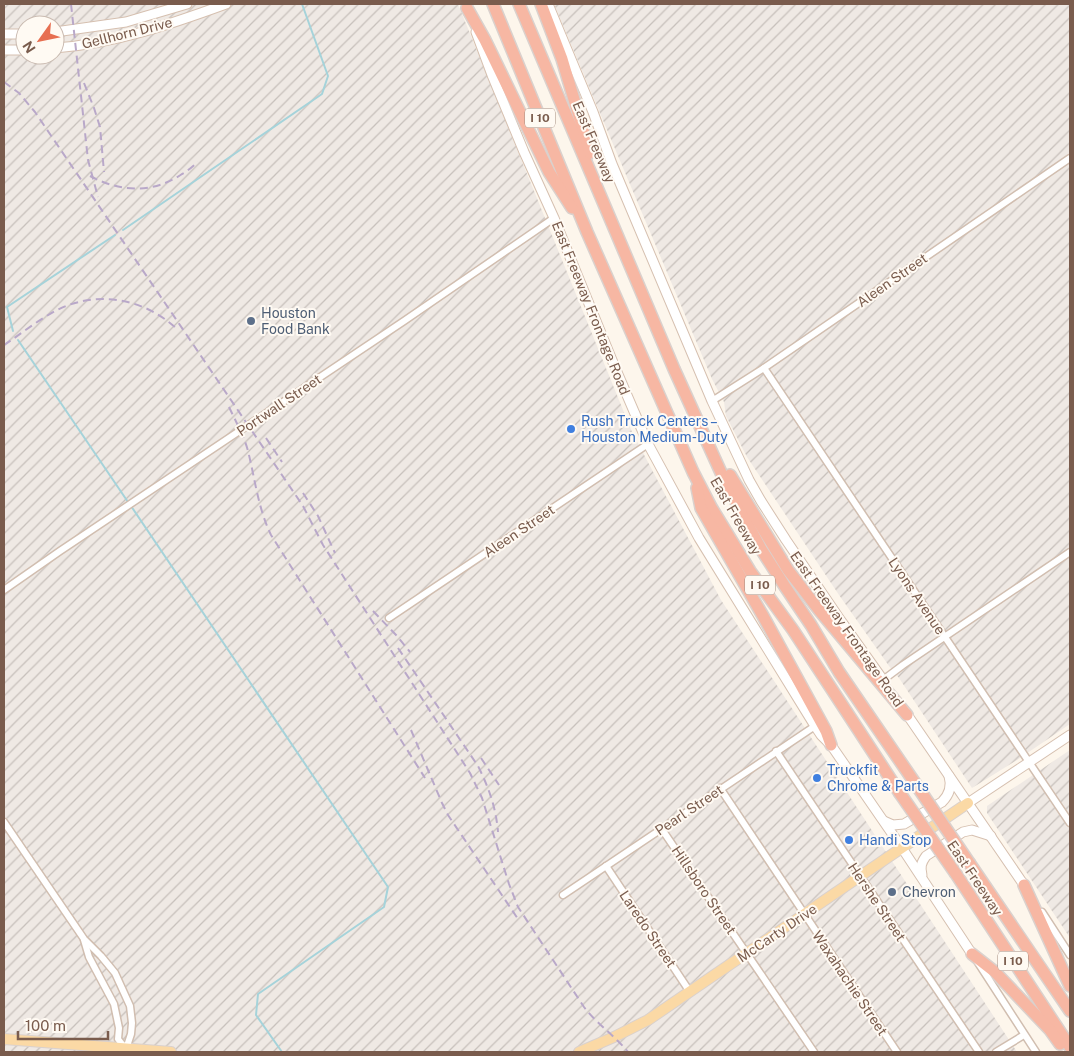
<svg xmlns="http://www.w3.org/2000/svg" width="1074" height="1056" viewBox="0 0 1074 1056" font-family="'Public Sans',sans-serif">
<defs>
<pattern id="industrial-furrows" width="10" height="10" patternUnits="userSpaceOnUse" patternTransform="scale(1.25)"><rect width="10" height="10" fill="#efe9e4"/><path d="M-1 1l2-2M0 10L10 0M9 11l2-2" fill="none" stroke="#c7c0bb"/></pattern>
</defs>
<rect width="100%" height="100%" fill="#fdf6ec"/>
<g fill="url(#industrial-furrows)" fill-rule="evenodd">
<path d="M4,4H458L632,432L721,600L1017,1052H4ZM25,25H55V55H25Z"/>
<polygon points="554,4 1070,4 1070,724 1017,760 972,788 899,678 889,666 839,595 747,457 726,416 724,402 712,379"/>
<polygon points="1070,750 1070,938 987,813 987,806"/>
</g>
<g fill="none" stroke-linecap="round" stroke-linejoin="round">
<g stroke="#a5d3da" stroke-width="2">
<polyline points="123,230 322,94 328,76 302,4"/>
<polyline points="13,331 7,307 115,235"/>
<polyline points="18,340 128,502"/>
<polyline points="131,506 388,887 384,907 258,994 256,1015 282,1052"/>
</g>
<g stroke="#d1beb0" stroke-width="9">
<g id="street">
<polyline points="764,368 1070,823"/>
<polyline points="712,401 764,368 1070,158"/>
<polyline points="4,590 60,551 404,321 554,218"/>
<polyline points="389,618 648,444"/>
<polyline points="883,680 903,665 1070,552"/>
<polyline points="776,751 979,1052"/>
<polyline points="720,788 897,1052"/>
<polyline points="4,822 84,939 101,956 115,973 130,1006 132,1023 131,1034 126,1049"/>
<polyline points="661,828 814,1052"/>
<polyline points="606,866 690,992"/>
<polyline points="563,895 815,726"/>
<polyline points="1042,912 1070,955"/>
<polyline points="84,940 89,957 114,1004 119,1028 118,1039 126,1049"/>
<polyline points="977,961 1036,1052"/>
<polyline points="996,1052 1024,1035"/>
</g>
</g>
<g stroke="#d6c0b0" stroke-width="11">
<g id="secondary">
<polyline points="548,4 593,112 612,164 712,401 749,480 761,501 786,540 839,618 881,677"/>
<polyline points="55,32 126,22 187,4"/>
<polyline points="476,32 492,75 524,152 554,218 614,365 648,444 699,538 815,726 821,735 831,745 902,848 972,954"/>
<polyline points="4,34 25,34"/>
<path d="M55,48C114,44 171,24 226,4"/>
<polyline points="4,50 25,50"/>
<polyline points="904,710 1024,885"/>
<polyline points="968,803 1070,735"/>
<path d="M884,821L893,825L904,824L942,802C950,794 952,786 949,776"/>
<path d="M922,875C920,867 921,863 926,856L963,832L972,830L991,836"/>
</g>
</g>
<g stroke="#dad1cd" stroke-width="12">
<g id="primary">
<polyline points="4,1039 171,1052"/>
<polyline points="579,1052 614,1037 648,1020 968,803"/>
</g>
</g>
<g stroke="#dad1cd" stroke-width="14">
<g id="highway">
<polyline points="493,4 587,232 693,472 711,507 750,571 793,630 899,792"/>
<polyline points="519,4 674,369 723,477 761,549 784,585 811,625 839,672 915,783"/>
<polyline points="541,4 562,59 590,153"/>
<polyline points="467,8 485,40 549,172 572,208"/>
<polyline points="730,475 788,570 819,610 907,715"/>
<polyline points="697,488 701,508 763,616 826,731 831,745"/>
<polyline points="970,864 1070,1011"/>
<polyline points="956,874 1070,1047"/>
<polyline points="1024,885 1070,986"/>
<polyline points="972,954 995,972 1050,1030 1060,1044"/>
</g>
</g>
<use href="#street" stroke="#fff" stroke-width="6"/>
<use href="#secondary" stroke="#fff" stroke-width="9"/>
<use href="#primary" stroke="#fbd9a5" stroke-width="10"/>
<use href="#highway" stroke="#f7b7a3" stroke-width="11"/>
<g stroke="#b9a8c9" stroke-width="2" stroke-dasharray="8 5" stroke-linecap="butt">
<polyline points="71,4 88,160 98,197"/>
<path d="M4,82L19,93L35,112L303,506L323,545L470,773L482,798L509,884L518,907L584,1007C597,1024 615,1036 628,1052"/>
<polyline points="84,83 94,108 100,127 104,172"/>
<path d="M90,176C120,192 153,194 182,174C188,171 193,166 198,162"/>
<path d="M4,345C24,332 44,315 66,306C105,291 147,301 177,329"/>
<path d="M229,407C236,422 244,436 248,451C255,479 258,508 271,535L425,778"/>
<polyline points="266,438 282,462"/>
<polyline points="303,493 318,516 335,553"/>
<polyline points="373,611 397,636 410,652"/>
<path d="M398,648L478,766C489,788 496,808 498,832"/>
<polyline points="411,730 442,803 448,815 518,919"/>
<polyline points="481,758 499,785"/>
</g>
<g stroke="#dad1cd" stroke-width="14" stroke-linecap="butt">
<g id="highway-bridge">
<polyline points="915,783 970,864"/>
<polyline points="899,792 956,874"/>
</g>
</g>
<use href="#highway-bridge" stroke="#f7b7a3" stroke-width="11"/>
</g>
<g fill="#5c6f8a" stroke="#fffaf3" stroke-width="2">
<circle cx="251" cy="321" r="5"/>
<circle cx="892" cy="892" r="5"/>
</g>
<g fill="#3f7fe0" stroke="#fffaf3" stroke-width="2">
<circle cx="571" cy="429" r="5"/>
<circle cx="817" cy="778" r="5"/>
<circle cx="849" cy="840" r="5"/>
</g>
<g text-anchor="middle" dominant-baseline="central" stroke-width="4" stroke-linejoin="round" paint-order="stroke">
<g fill="#fffaf3" stroke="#a28b7f" stroke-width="1">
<rect x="525" y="108.5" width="30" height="19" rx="4"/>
<rect x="745" y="575.5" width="30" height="19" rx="4"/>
<rect x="998" y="951.5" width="30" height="19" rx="4"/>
</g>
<g font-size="12" font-weight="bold" fill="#7a5c4d">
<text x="540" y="118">I 10</text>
<text x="760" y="585">I 10</text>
<text x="1013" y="961">I 10</text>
</g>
<g font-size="14" fill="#7a5c4d" stroke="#fffaf3">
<text transform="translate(127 33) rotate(-14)">Gellhorn Drive</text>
<text transform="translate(594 142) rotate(67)">East Freeway</text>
<text transform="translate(892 280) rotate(-35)">Aleen Street</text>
<text transform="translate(591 308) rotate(68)">East Freeway Frontage Road</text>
<text transform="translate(279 405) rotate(-34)">Portwall Street</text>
<text transform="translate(736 516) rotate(60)">East Freeway</text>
<text transform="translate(519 531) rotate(-34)">Aleen Street</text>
<text transform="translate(917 596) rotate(56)">Lyons Avenue</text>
<text transform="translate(847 629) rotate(55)">East Freeway Frontage Road</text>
<text transform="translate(689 810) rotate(-34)">Pearl Street</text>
<text transform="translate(975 878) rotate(56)">East Freeway</text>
<text transform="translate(704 890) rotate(56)">Hillsboro Street</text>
<text transform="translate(877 902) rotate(56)">Hershe Street</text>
<text transform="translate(648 929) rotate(56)">Laredo Street</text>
<text transform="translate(777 933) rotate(-34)">McCarty Drive</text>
<text transform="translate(850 983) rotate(56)">Waxahachie Street</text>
</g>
<g font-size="14" fill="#4e5e75" stroke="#fffaf3" text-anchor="start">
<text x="261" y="313">Houston<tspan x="261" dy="16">Food Bank</tspan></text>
<text x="902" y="892">Chevron</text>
</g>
<g font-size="14" fill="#366cbe" stroke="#fffaf3" text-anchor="start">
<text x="581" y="421">Rush Truck Centers –<tspan x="581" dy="16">Houston Medium-Duty</tspan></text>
<text x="827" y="770">Truckfit<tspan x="827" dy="16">Chrome &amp; Parts</tspan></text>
<text x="859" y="840">Handi Stop</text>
</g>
</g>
<rect width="1074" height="1056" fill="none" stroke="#7a5c4d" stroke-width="10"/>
<g transform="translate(40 40) rotate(237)"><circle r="24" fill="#fffaf3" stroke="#cabbb1"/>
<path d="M0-4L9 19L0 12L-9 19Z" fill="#e76f51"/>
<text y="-8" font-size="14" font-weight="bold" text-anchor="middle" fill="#7a5c4d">N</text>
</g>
<path d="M18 1031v8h90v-8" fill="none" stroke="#7a5c4d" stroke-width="2.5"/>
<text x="25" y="1031" font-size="15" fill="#7a5c4d" stroke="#fffaf3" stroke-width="4" paint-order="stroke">100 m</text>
</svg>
